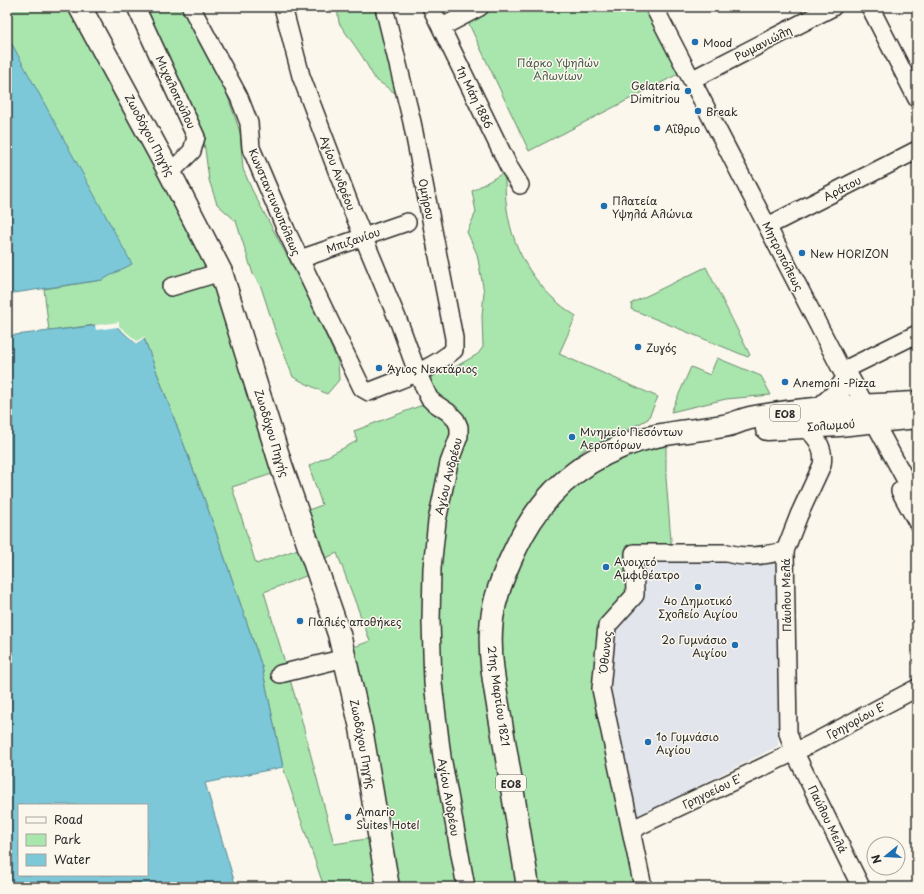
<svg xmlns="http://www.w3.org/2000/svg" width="924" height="894" viewBox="0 0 924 894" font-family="'Playpen Sans',sans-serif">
<rect width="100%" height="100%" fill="#fbf7ec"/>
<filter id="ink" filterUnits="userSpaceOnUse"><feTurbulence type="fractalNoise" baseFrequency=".025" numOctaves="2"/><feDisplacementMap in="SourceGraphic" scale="8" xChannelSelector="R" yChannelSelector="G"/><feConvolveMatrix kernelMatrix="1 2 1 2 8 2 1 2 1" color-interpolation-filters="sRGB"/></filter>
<g filter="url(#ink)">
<polygon fill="#e2e6ec" points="777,559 778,746 637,817 607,688 613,629 639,560"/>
<g fill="#a9e6ad" stroke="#6a886c">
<polygon points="7,7 70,7 207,256 275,473 232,487 256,564 301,548 311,574 264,592 299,710 334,844 373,838 382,887 324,887 283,767 262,667 208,509 144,338 137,344 95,325 49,331 44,289 102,280 7,35"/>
<polygon points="142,7 181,7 227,94 240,132 243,169 252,190 302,284 338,362 339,380 327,394 293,377 276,333 261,287 253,274 236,221 217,204 209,180 203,134"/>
<polygon points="337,7 378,7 396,85 395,93 375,79 362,56 339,23"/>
<polygon points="497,7 646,7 680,73 529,151 468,22"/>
<path d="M505,172C505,184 505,196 507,209C513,253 538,292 576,316L559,354L658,397L648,419L607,441L594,443L584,450L553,477L533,502L487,622L524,887H395L339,634L354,647L370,641L337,553L319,561L303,512L322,505L309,466L357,441L354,431L425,404L422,384L446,368L455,367L478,354L483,347L482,316L484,292L477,254L467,232L476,212L472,191Z"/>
<polygon points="706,267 750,355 748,357 631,309 632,303"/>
<polygon points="717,358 761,376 771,395 726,399 671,412 691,367 710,375"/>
<polygon points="666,440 666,478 672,553 634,553 635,595 607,626 601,689 643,887 538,887 502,667 503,620 507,599 526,545 546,513 596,465"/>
</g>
<g fill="#7bc8d9" stroke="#5b8993" fill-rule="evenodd">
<polygon points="7,35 132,264 102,280 7,294"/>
<path d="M117,323L118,328L137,344L144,338L208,509L262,667L283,767L205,783L236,887H7V336ZM19,805H147V875H19Z"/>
</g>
<polygon fill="#fbf7ec" points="119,322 119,326 137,341 145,336 144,338 137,344 118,327 96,330 95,325"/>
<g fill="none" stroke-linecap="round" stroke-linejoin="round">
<g stroke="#2b2b2b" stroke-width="20">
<g id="minor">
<polyline points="136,7 196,137 192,151 170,173"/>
<path d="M191,7L239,97L249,123L251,148L286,230L362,388L369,392C397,380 430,371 454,350V338L412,122L384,7"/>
<polyline points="283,7 301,76 350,205 400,325 417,372 429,398 433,402 448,412 456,420 459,427 459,436 449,463 437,521 432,568 431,622 433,683 442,757 466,887"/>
<polyline points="431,7 509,167 520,185"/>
<polyline points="654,7 842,371 850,377 917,501"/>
<polyline points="870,7 917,99"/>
<polyline points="442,27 480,7"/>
<polyline points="693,79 833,7"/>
<polyline points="768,226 917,150"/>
<polyline points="300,259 407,222"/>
<polyline points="171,287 221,272"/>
<polyline points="842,371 917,334"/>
<path d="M805,427C817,438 825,448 822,465L799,515L785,551L788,733L794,751L861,887"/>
<polyline points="900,491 917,522"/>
<polyline points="280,674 345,658"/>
<polyline points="632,833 639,826 809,745 917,688"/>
<path d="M643,887L601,689L607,626L635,595L634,553H727C747,559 765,555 785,551"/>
</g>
</g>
<g stroke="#2b2b2b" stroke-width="25">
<g id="major">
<polyline points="80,7 170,173 221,272 281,465 339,634 361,728 388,887"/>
<polyline points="820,409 835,396 844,384"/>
<polyline points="767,429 839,425 917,417"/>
<path d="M528,887C520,834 511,782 502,729C497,697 489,663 491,630C492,602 503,575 515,550C543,489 590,451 656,436C678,431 701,430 723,426C732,425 741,420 750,418C804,407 861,406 917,403"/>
</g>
</g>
<use href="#minor" stroke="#fbf7ec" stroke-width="17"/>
<use href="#major" stroke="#fbf7ec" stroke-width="22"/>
</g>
</g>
<g fill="#1f6fb2" stroke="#fbf7ec" stroke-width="1.5">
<circle cx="695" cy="42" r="4"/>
<circle cx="688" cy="91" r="4"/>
<circle cx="698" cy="111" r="4"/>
<circle cx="657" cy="128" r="4"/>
<circle cx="604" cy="206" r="4"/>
<circle cx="802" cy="253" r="4"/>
<circle cx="638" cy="347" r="4"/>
<circle cx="379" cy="368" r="4"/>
<circle cx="785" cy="382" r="4"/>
<circle cx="572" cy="437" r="4"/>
<circle cx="606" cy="567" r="4"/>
<circle cx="698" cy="587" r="4"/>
<circle cx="300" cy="621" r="4"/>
<circle cx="735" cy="645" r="4"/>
<circle cx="648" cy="742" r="4"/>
<circle cx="348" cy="817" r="4"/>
</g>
<g text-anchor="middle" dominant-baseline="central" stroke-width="3" stroke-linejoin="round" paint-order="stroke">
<g fill="#fbf7ec" stroke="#696865" stroke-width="1">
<rect x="770" y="405" width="30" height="16" rx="3"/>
<rect x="496" y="775" width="30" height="16" rx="3"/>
</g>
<g font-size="10" font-weight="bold" fill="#2b2b2b">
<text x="785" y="413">ΕΟ8</text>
<text x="511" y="783">ΕΟ8</text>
</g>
<g font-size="11" fill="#2b2b2b" stroke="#fbf7ec" text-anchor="start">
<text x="703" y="42">Mood</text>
<text x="680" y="85" text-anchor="end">Gelateria<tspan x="680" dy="13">Dimitriou</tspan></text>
<text x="706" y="111">Break</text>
<text x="665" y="128">Αΐθριο</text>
<text x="612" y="200">Πλατεία<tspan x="612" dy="13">Υψηλά Αλώνια</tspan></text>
<text x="810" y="253">New HORIZON</text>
<text x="646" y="347">Ζυγός</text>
<text x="387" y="368">Άγιος Νεκτάριος</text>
<text x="793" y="382">Anemoni -Pizza</text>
<text x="580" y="431">Μνημείο Πεσόντων<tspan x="580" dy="13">Αεροπόρων</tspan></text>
<text x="614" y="561">Aνοιχτό<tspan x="614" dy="13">Aμφιθέατρο</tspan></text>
<text x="698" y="600" text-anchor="middle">4ο Δημοτικό<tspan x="698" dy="13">Σχολείο Αιγίου</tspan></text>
<text x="308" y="621">Παλιές αποθήκες</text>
<text x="727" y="639" text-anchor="end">2ο Γυμνάσιο<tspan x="727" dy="13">Αιγίου</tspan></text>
<text x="656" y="736">1ο Γυμνάσιο<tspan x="656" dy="13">Αιγίου</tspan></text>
<text x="356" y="811">Amario<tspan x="356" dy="13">Suites Hotel</tspan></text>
</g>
<g font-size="11" fill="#2b2b2b" stroke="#fbf7ec">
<text transform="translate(763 43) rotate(-27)">Ρωμανιώλη</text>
<text transform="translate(176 92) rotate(65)">Μιχαλοπούλου</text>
<text transform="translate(475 97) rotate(64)">1η Μάη 1886</text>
<text transform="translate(150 135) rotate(62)">Ζωοδόχου Πηγής</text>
<text transform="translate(338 173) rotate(69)">Αγίου Ανδρέου</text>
<text transform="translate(842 188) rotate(-27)">Αράτου</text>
<text transform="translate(427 199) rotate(79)">Ομήρου</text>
<text transform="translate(275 202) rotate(67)">Κωνσταντινουπόλεως</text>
<text transform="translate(353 240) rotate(-19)">Μπιζανίου</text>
<text transform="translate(783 256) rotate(63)">Μητροπόλεως</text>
<text transform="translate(831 425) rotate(-4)">Σολωμού</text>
<text transform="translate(272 433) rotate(73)">Ζωοδόχου Πηγής</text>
<text transform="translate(448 476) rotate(-76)">Αγίου Ανδρέου</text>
<text transform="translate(786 595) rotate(-91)">Πάυλου Μελά</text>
<text transform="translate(605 652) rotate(-84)">Όθωνος</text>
<text transform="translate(499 696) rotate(82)">21ης Μαρτίου 1821</text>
<text transform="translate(856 720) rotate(-28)">Γρηγορίου Ε'</text>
<text transform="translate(363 744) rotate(79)">Ζωοδόχου Πηγής</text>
<text transform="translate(712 791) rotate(-26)">Γρηγοείου Ε'</text>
<text transform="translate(449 797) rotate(80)">Αγίου Ανδρέου</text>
<text transform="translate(828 819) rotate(64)">Παύλου Μελά</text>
</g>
<g font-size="11" fill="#4a5a4c" stroke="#fbf7ec">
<text x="558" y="62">Πάρκο Υψηλών<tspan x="558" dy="13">Αλωνίων</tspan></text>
</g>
</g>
<rect width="924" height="894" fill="none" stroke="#fbf7ec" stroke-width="24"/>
<rect x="12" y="12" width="900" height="870" fill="none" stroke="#2b2b2b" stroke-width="1.5" filter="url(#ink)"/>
<rect x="18" y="804" width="130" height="72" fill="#fbf7ec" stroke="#a8a59f"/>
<rect x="26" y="817" width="20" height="6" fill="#fbf7ec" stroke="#a8a59f"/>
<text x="54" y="824" font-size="12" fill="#2b2b2b">Road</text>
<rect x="26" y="834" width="20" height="12" fill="#a9e6ad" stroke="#a8a59f"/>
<text x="54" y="844" font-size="12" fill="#2b2b2b">Park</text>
<rect x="26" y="854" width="20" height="12" fill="#7bc8d9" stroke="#a8a59f"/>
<text x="54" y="864" font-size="12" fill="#2b2b2b">Water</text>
<g transform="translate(886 856) rotate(252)"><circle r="19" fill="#fbf7ec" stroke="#a8a59f"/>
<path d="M0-3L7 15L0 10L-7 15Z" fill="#1f6fb2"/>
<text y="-6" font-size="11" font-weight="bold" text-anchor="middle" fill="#2b2b2b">N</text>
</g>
</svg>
